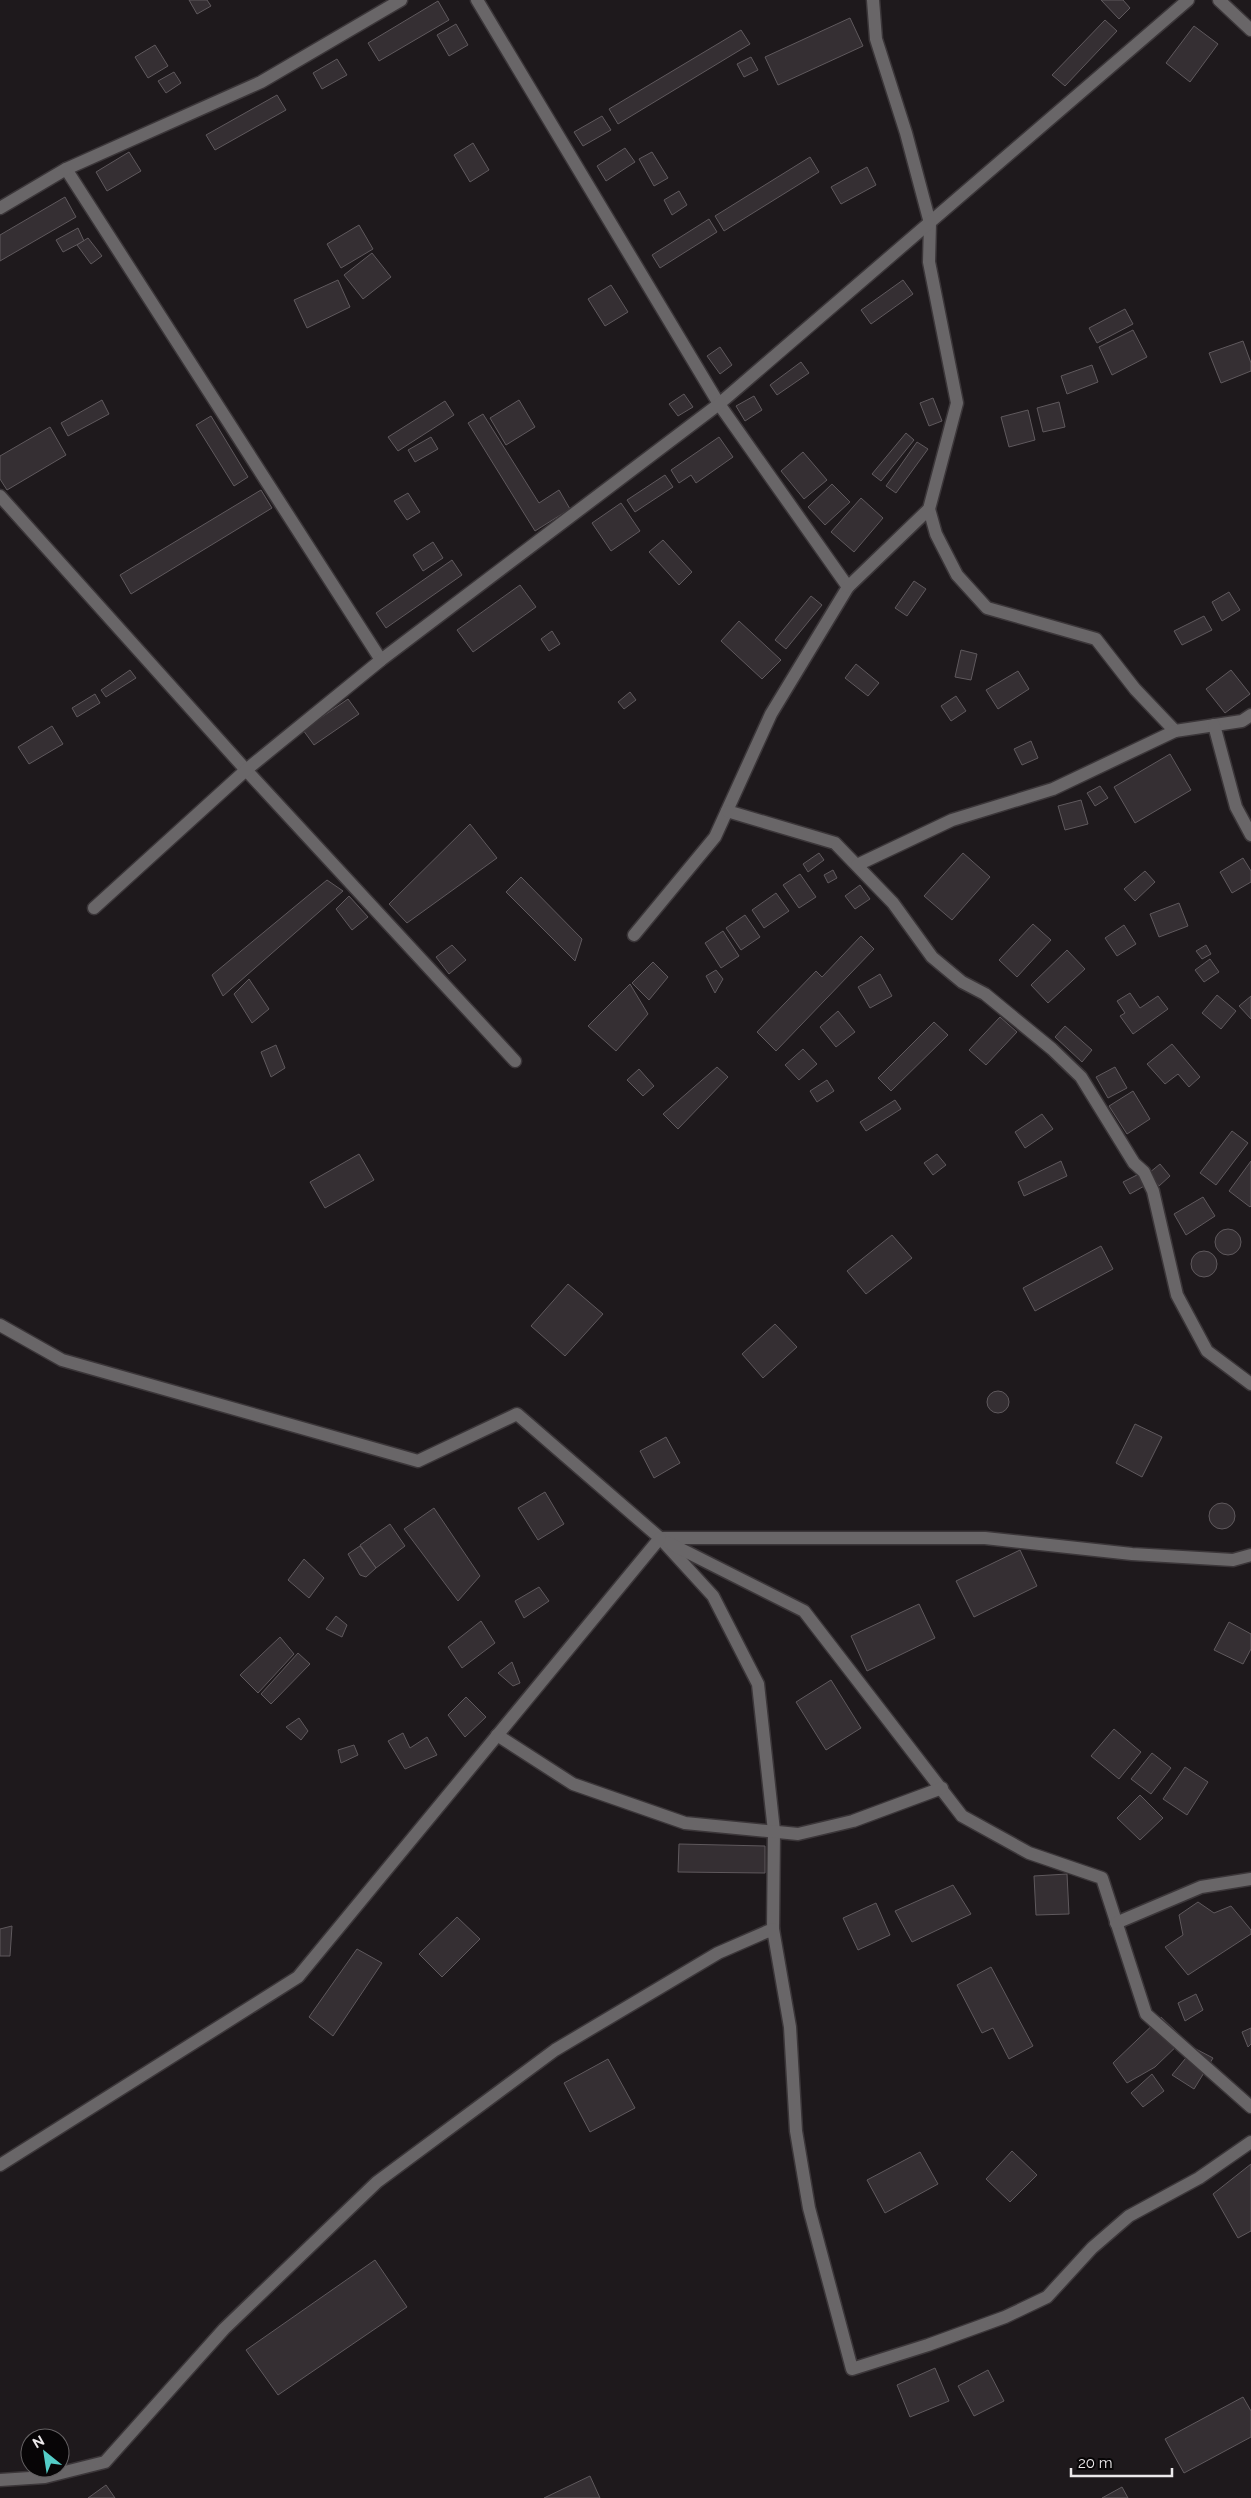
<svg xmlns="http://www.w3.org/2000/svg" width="1251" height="2498" viewBox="0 0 1251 2498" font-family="Raleway,sans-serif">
<rect width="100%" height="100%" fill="#1e191c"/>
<g fill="#352f33" stroke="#5f595d">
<polygon points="189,0 207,0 211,6 197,14"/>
<polygon points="1101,0 1123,0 1130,8 1119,19"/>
<polygon points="438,1 449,20 379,61 368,43"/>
<polygon points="850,18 863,46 778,85 765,57"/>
<polygon points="1105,20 1117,31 1065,86 1052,75"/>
<polygon points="456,24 468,45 449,56 437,35"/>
<polygon points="1194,26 1218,44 1190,82 1166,63"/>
<polygon points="741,30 750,44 618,124 609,109"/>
<polygon points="155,45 168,66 148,78 135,57"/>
<polygon points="751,57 758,70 744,77 737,64"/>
<polygon points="337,59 347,75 322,89 313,73"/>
<polygon points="174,72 181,83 166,93 158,81"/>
<polygon points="277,95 286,110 215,150 206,135"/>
<polygon points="602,116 611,130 583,146 574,132"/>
<polygon points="473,143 489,170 470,182 454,155"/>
<polygon points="625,148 635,162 606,181 597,166"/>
<polygon points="129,152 141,171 107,191 96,172"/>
<polygon points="652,152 668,178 654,186 639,159"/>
<polygon points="810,157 819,172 724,231 715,216"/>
<polygon points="867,167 876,185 841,204 831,187"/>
<polygon points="679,191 687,205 672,215 664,200"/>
<polygon points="65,197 76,217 0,261 0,235"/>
<polygon points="709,219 717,232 660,268 652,255"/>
<polygon points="359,225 373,249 341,268 327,244"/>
<polygon points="78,228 84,241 63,252 56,240"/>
<polygon points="88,238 102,256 91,264 77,245"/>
<polygon points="372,253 391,277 363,299 344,275"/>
<polygon points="338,280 350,307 307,328 294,300"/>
<polygon points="903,280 913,294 871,324 861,310"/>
<polygon points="611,285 628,312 605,326 588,299"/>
<polygon points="1125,309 1133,324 1097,343 1089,328"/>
<polygon points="1133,330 1147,357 1112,375 1099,347"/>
<polygon points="1243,341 1251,363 1251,371 1221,383 1209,353"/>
<polygon points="720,347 732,365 720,374 707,356"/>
<polygon points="801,362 809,373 777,395 770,385"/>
<polygon points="1092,365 1098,382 1067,394 1061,376"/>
<polygon points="684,394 693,407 678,416 669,404"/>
<polygon points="754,396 762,410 745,421 736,406"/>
<polygon points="933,398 942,421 929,426 920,403"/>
<polygon points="102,400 109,414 68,436 61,423"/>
<polygon points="519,400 535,427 506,445 490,418"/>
<polygon points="445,401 454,415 398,451 388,437"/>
<polygon points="1059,402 1065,427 1043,432 1037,408"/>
<polygon points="1028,410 1035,440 1009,447 1001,417"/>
<polygon points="483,414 539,503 559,490 570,509 535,531 468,423"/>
<polygon points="211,416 248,477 234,486 196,425"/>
<polygon points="50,427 66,455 7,490 0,479 0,456"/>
<polygon points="906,433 914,440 881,481 872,474"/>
<polygon points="431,437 438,449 415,462 408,450"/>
<polygon points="719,437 733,457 696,483 691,475 679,483 671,470"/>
<polygon points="917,442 928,449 896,493 886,486"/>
<polygon points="803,452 827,480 804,499 781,471"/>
<polygon points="665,475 673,487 635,512 627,500"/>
<polygon points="832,484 850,502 825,525 808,507"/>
<polygon points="261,490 272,508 131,594 120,575"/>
<polygon points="408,493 420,512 407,520 394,501"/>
<polygon points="861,498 883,518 854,552 831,532"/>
<polygon points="621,503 640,531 611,551 592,523"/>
<polygon points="663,540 692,572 679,585 649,552"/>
<polygon points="433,542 443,558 423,571 413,555"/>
<polygon points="452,560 462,575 386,628 376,613"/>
<polygon points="914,581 926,589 907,616 895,608"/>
<polygon points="520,585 536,607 473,652 457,630"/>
<polygon points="1229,592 1240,610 1222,621 1212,602"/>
<polygon points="811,596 822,605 786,649 775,640"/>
<polygon points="1204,616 1212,630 1182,645 1174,631"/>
<polygon points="739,621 781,660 762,679 721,641"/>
<polygon points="552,631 560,644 549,651 541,639"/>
<polygon points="961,650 977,654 971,680 955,677"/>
<polygon points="856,664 879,683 868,696 845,678"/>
<polygon points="130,670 136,678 106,697 101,690"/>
<polygon points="1231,670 1250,694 1225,713 1206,689"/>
<polygon points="1018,671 1029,689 998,709 986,690"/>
<polygon points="630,692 636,700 624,709 618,702"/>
<polygon points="95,694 100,703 77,717 72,708"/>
<polygon points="956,696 966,711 951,721 941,706"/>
<polygon points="348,699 359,714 314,745 303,730"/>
<polygon points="52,726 63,744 29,764 18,747"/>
<polygon points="1031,741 1038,758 1022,765 1014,749"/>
<polygon points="1170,754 1191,790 1135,823 1114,787"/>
<polygon points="1100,786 1108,798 1095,806 1087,793"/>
<polygon points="1081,800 1088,824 1065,830 1058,806"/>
<polygon points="470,824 497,858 407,923 389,904"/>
<polygon points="819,853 824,860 808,872 803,864"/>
<polygon points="963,853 990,877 952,920 924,896"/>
<polygon points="1243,858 1251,871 1251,882 1232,893 1220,872"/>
<polygon points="833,870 837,878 828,883 824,875"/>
<polygon points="1145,871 1155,882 1135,901 1124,889"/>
<polygon points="800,874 816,897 799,908 783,885"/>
<polygon points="521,877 582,939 575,961 506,892"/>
<polygon points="327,880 343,891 223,996 212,975"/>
<polygon points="860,885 870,899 855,909 845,896"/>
<polygon points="776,893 789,911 764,928 752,910"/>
<polygon points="349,896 368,917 352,930 336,909"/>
<polygon points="1179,903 1188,926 1159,937 1150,914"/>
<polygon points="745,915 760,937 741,950 726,928"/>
<polygon points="1033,924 1051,940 1017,977 999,960"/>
<polygon points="1124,925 1136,944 1117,956 1105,938"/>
<polygon points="723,931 739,956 721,968 705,943"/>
<polygon points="861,936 874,949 776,1051 757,1032 816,971 822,977"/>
<polygon points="452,945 466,960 449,974 436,957"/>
<polygon points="1206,945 1211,954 1202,959 1196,951"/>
<polygon points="1067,950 1085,969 1048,1003 1031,985"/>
<polygon points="1210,959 1219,972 1204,982 1195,970"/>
<polygon points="653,962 668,977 649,1000 632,983"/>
<polygon points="716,970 723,979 715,993 706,976"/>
<polygon points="880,974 892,996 870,1008 858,987"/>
<polygon points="249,979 269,1009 252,1023 234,994"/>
<polygon points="630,984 648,1014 616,1051 588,1026"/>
<polygon points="1130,993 1140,1008 1158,996 1168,1009 1133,1034 1120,1016 1125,1013 1117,1001"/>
<polygon points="1217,995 1236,1011 1221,1029 1202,1013"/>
<polygon points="1251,996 1251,1019 1239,1006"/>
<polygon points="838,1011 855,1032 836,1047 820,1027"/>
<polygon points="1000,1017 1017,1032 986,1065 969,1050"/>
<polygon points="934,1022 948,1035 891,1091 878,1078"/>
<polygon points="1065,1026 1092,1050 1082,1062 1055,1037"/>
<polygon points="1172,1044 1200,1077 1189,1087 1178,1074 1165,1084 1147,1064"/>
<polygon points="276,1045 285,1068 271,1077 261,1052"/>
<polygon points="803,1049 817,1064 799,1080 785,1065"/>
<polygon points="717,1067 728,1077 678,1129 663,1114"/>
<polygon points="1115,1067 1127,1088 1108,1098 1096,1077"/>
<polygon points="639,1069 654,1086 643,1096 627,1080"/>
<polygon points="827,1080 834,1091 817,1102 810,1091"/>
<polygon points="1133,1091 1150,1119 1127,1134 1109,1106"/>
<polygon points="895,1100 901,1109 866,1131 860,1122"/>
<polygon points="1042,1114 1053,1129 1025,1148 1015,1132"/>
<polygon points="1232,1131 1248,1143 1216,1185 1200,1173"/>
<polygon points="359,1154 374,1180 325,1208 310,1182"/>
<polygon points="937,1154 946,1165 933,1175 924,1163"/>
<polygon points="1061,1161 1067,1176 1024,1196 1018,1182"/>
<polygon points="1251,1161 1251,1206 1250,1207 1229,1191"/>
<polygon points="1160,1164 1170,1176 1159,1186 1149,1173"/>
<polygon points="1139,1174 1146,1185 1130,1194 1123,1182"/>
<polygon points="1203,1197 1215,1216 1186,1235 1174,1214"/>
<circle cx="1228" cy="1242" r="13"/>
<polygon points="892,1235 912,1258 866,1294 847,1271"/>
<polygon points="1101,1246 1113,1269 1035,1311 1023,1288"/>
<circle cx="1204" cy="1264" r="13"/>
<polygon points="568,1284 603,1314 565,1356 531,1326"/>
<polygon points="775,1324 797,1347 763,1378 742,1354"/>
<circle cx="998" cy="1402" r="11"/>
<polygon points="1135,1424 1162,1437 1142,1477 1116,1463"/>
<polygon points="666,1437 680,1463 654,1478 640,1451"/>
<polygon points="545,1492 564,1524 538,1540 518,1508"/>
<circle cx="1222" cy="1516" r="13"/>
<polygon points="434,1508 480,1576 458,1601 404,1529"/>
<polygon points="390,1524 405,1546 376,1568 360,1545"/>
<polygon points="360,1546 376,1568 366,1577 360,1575 348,1554"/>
<polygon points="1020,1550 1037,1586 974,1617 956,1581"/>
<polygon points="304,1559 324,1578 309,1598 288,1580"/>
<polygon points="539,1587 549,1601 524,1618 515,1601"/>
<polygon points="919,1604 935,1638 867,1671 851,1636"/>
<polygon points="336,1616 347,1625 342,1637 326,1629"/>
<polygon points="481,1621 495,1643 462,1668 448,1647"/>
<polygon points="1229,1622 1251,1634 1251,1649 1243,1664 1214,1650"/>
<polygon points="280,1637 294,1654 258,1693 240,1675"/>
<polygon points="298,1653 310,1664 271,1704 261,1694"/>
<polygon points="512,1662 520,1683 513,1686 498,1673"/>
<polygon points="831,1680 861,1728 826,1750 796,1702"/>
<polygon points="466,1697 486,1717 465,1737 448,1715"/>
<polygon points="299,1718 308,1731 301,1740 286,1727"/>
<polygon points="1114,1729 1141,1752 1119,1779 1091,1756"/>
<polygon points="403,1733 410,1748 427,1737 437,1755 405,1769 388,1741"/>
<polygon points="354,1745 358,1755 341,1763 338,1750"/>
<polygon points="1152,1753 1171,1768 1151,1794 1131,1779"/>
<polygon points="1185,1767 1208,1782 1187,1815 1163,1799"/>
<polygon points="1140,1795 1163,1818 1140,1840 1117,1818"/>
<polygon points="679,1844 765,1846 765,1873 678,1872"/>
<polygon points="1067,1874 1069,1914 1036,1915 1034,1876"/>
<polygon points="953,1885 971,1914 912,1942 895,1911"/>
<polygon points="1198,1902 1214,1913 1231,1906 1251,1930 1251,1934 1188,1975 1165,1947 1183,1935 1179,1915"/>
<polygon points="876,1903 890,1935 858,1950 843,1918"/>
<polygon points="457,1917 480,1939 442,1977 419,1954"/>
<polygon points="12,1926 10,1956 0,1956 0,1929"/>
<polygon points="357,1949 382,1963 333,2036 309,2017"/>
<polygon points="991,1967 1033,2046 1009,2059 993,2028 982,2033 957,1985"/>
<polygon points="1196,1994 1203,2010 1185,2021 1178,2003"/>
<polygon points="1161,2017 1184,2039 1155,2067 1127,2083 1113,2063"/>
<polygon points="1251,2028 1251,2044 1248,2047 1242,2032"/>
<polygon points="1194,2048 1213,2058 1194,2089 1172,2075"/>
<polygon points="608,2059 635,2108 590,2132 564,2083"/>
<polygon points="1152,2074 1164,2091 1143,2107 1131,2093"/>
<polygon points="1012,2151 1037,2175 1010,2202 986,2179"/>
<polygon points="920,2152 938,2184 885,2213 867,2180"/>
<polygon points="1251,2164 1251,2231 1238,2238 1213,2194"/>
<polygon points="375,2260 407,2307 278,2395 246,2350"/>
<polygon points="935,2368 949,2401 910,2417 897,2385"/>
<polygon points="988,2370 1004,2401 974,2416 958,2386"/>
<polygon points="1243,2397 1251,2411 1251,2437 1184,2473 1165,2439"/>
<polygon points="590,2476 600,2498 544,2498"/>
<polygon points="106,2485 115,2498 88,2498"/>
<polygon points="1122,2487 1128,2498 1102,2498"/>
</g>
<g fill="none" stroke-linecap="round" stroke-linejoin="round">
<g stroke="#3b3639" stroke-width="15">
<g id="street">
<polyline points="477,0 719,404 848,587 771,714 715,837 634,935"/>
<polyline points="1219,0 1251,30"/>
<polyline points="66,169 381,660"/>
<polyline points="0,208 66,169 261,82 401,0"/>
<polyline points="0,496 246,770 515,1061"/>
<polyline points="929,509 936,534 957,575 987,608 1096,639 1135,689 1175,731 1242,721 1251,715"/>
<polyline points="848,587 929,509 957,403 929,262 930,223 906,133 876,39 873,0"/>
<polyline points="1214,725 1236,807 1251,835"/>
<polyline points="727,811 835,843 893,903 932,957 962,982 985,994 1052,1049 1081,1077 1134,1163 1144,1172 1153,1191 1177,1295 1207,1351 1251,1384"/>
<polyline points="857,865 952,820 1053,789 1175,731"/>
<polyline points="94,908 246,770 381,660 719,404 1188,0"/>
<polyline points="0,1325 62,1360 418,1461 517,1414 660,1538 713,1596 758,1684 774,1831 773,1929"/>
<polyline points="663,1538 985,1538 1132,1554 1233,1560 1251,1555"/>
<polyline points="667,1542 804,1611 962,1816 1029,1853 1102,1878 1146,2014 1251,2107"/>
<polyline points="497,1735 573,1784 685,1823 798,1834 853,1821 942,1788"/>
<polyline points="1116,1923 1201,1887 1251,1879"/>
<polyline points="0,2165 298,1977 660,1538"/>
<polyline points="0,2480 45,2477 105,2462 224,2329 377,2182 555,2050 718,1953 773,1929 790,2027 796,2131 809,2208 852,2369 928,2345 1005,2317 1047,2297 1092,2248 1129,2216 1199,2178 1251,2142"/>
</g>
</g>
<use href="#street" stroke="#696668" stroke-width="12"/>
</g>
<g transform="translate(45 2453) rotate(330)"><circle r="24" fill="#070506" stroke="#636062"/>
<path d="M0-4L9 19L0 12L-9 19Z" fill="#54cdc7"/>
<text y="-8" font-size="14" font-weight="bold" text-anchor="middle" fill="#ece9eb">N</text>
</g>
<path d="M1071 2468v8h101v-8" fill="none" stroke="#ece9eb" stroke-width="2.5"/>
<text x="1078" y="2468" font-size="15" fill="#ece9eb" stroke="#070506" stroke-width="4" paint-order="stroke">20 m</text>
</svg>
